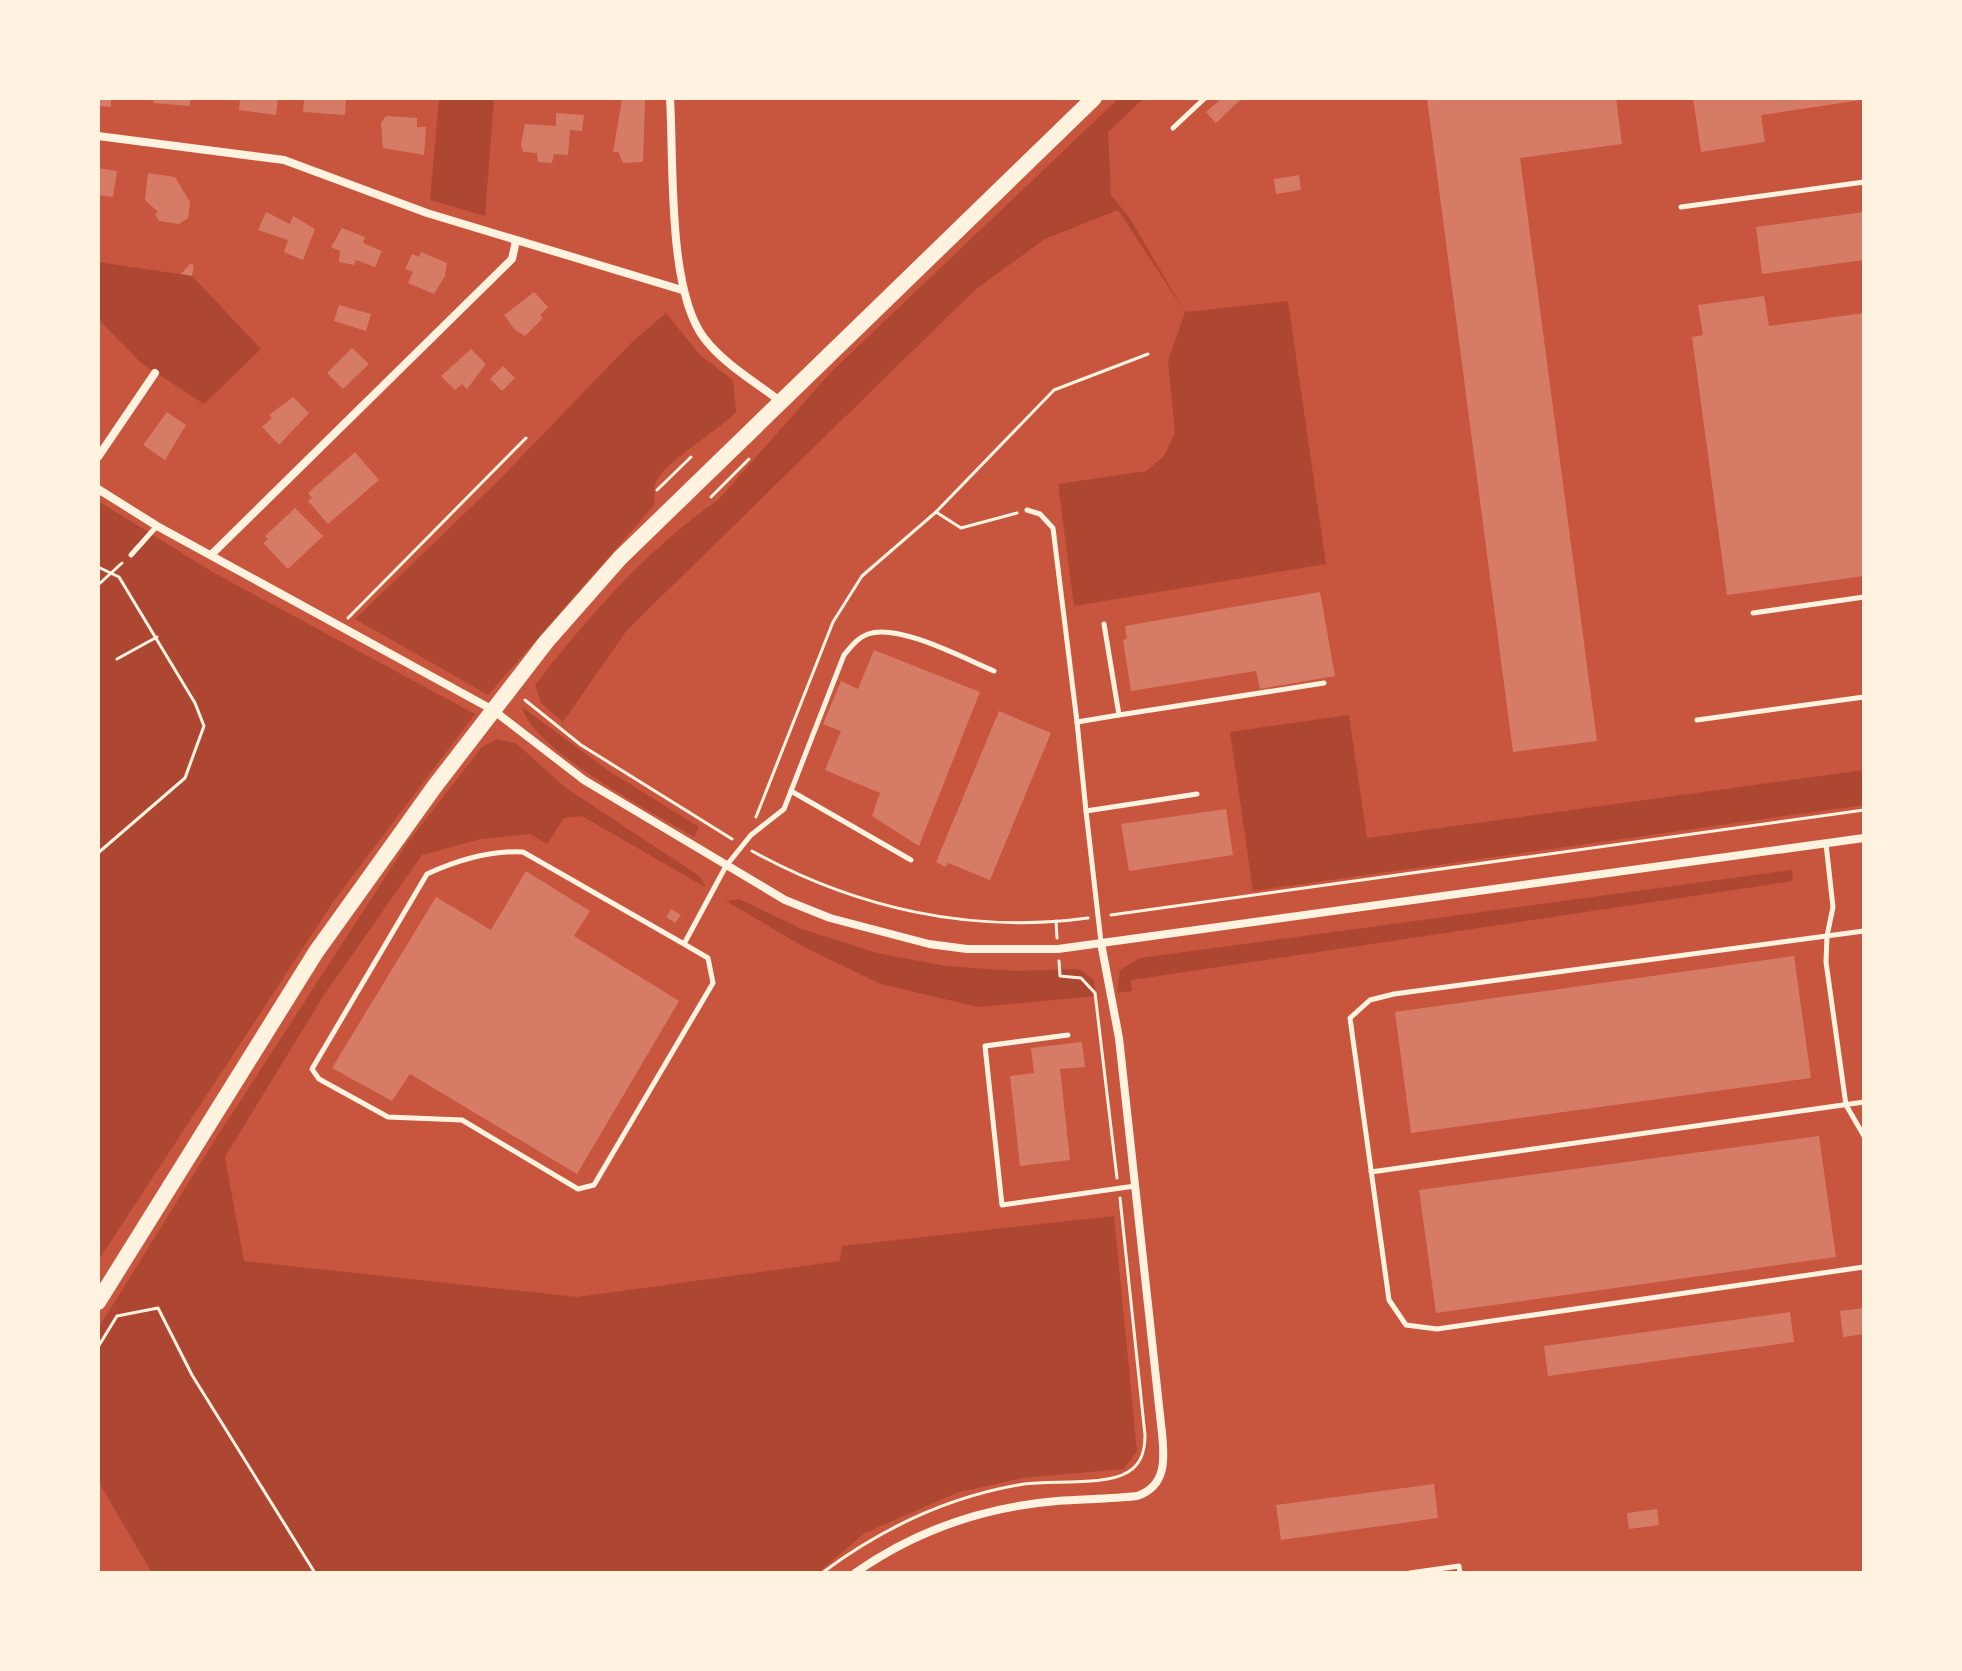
<svg xmlns="http://www.w3.org/2000/svg" width="1962" height="1671" viewBox="0 0 1962 1671" font-family="'Nunito Sans',sans-serif">
<rect width="100%" height="100%" fill="#c8553d"/>
<g fill="#ae4732">
<polygon points="439,98 494,98 485,216 430,200"/>
<path d="M1119,98H1144L1108,132L1111,195L1129,217L1185,312L1288,301L1326,564L1074,606L1058,484L1146,471L1164,456L1175,433L1168,361L1185,312L1118,210L1045,239L976,289L627,630L563,722L541,703L535,685C588,617 647,549 718,500L831,372Z"/>
<polygon points="98,262 192,276 261,349 204,404 141,363 98,319"/>
<path d="M666,313L700,355L733,380L736,412C716,433 663,462 655,484C653,490 655,498 655,504L488,695L355,619L494,485L631,343Z"/>
<polygon points="98,501 216,574 475,714 333,902 98,1261"/>
<path d="M522,707L609,771L699,827L694,837C654,813 532,750 522,707Z"/>
<polygon points="1349,715 1367,838 1864,770 1864,805 1253,891 1230,732"/>
<polygon points="497,739 517,744 566,788 701,877 705,887 582,816 564,818 547,844 530,834 481,839 422,855 322,998 225,1157 244,1261 577,1297 840,1261 842,1246 1114,1216 1137,1451 1124,1469 1023,1478 956,1493 865,1533 818,1573 152,1573 98,1481 98,1329 213,1143 408,842 482,747"/>
<polygon points="1792,870 1793,881 1131,980 1132,991 1117,993 1120,970 1140,958"/>
<polygon points="739,899 802,929 877,953 946,966 1016,971 1079,969 1094,980 1096,996 978,1007 881,984 806,948 726,901"/>
</g>
<g fill="#d67c66">
<polygon points="98,98 111,98 111,107 99,106"/>
<polygon points="154,98 190,98 190,106 153,103"/>
<polygon points="240,98 278,98 276,115 239,110"/>
<polygon points="304,98 346,98 345,115 303,112"/>
<polygon points="1222,98 1242,98 1216,123 1206,112"/>
<polygon points="1427,98 1616,98 1622,144 1520,158 1597,741 1513,752"/>
<polygon points="1693,98 1862,98 1862,100 1761,115 1765,142 1701,152"/>
<polygon points="622,99 645,100 643,162 623,163 618,152 613,152"/>
<polygon points="556,113 584,115 582,131 570,130 568,155 554,154 552,163 538,162 537,153 523,152 521,144 525,124 556,126"/>
<polygon points="386,116 417,118 417,127 426,127 424,155 383,148 381,123"/>
<polygon points="98,168 117,171 113,197 98,195"/>
<polygon points="148,173 175,177 190,202 188,218 179,224 159,221 155,214 158,212 145,200"/>
<polygon points="1299,175 1301,190 1276,194 1274,179"/>
<polygon points="266,212 290,224 293,216 315,229 303,260 284,252 288,240 258,230"/>
<polygon points="1864,212 1864,260 1762,274 1756,227"/>
<polygon points="342,228 365,237 363,243 382,251 375,267 356,260 354,265 339,262 340,251 331,247"/>
<polygon points="421,252 447,263 445,276 434,294 408,283 413,272 405,269 412,254 419,257"/>
<polygon points="190,264 194,265 192,276 181,274"/>
<polygon points="534,292 548,307 540,315 543,318 525,336 515,330 504,315"/>
<polygon points="1764,296 1769,326 1864,313 1864,576 1727,595 1692,337 1703,335 1698,305"/>
<polygon points="339,305 371,314 366,331 334,321"/>
<polygon points="352,348 369,364 343,389 327,373"/>
<polygon points="471,349 486,364 467,389 462,384 455,390 441,376"/>
<polygon points="503,366 515,378 502,391 490,379"/>
<polygon points="293,397 309,413 279,445 262,427 272,418 269,415"/>
<polygon points="167,412 186,425 165,460 143,445"/>
<polygon points="355,452 379,480 328,524 308,501 312,498 308,493"/>
<polygon points="295,508 323,536 288,569 263,543 268,539 265,536"/>
<polygon points="1320,592 1335,676 1260,689 1256,671 1131,691 1123,640 1127,639 1125,626"/>
<polygon points="874,650 980,692 919,846 872,816 880,793 825,770 841,731 823,724 841,681 858,689"/>
<polygon points="999,711 1051,733 990,880 948,863 946,867 936,862"/>
<polygon points="1226,809 1233,855 1129,871 1121,824"/>
<polygon points="526,871 590,911 574,936 679,1001 577,1174 410,1074 392,1101 332,1068 436,897 491,930"/>
<polygon points="671,909 681,915 675,923 666,917"/>
<polygon points="1794,956 1811,1078 1411,1133 1395,1012"/>
<polygon points="1082,1042 1085,1067 1060,1069 1070,1160 1020,1166 1010,1076 1034,1073 1031,1048"/>
<polygon points="1819,1136 1836,1257 1436,1313 1419,1190"/>
<polygon points="1864,1308 1864,1334 1843,1337 1840,1311"/>
<polygon points="1790,1312 1794,1342 1548,1376 1544,1346"/>
<polygon points="1434,1484 1438,1518 1281,1540 1276,1505"/>
<polygon points="1657,1509 1659,1525 1629,1529 1627,1513"/>
</g>
<g fill="none" stroke-linecap="round" stroke-linejoin="round">
<g stroke="#fff3e0" stroke-width="3">
<polyline points="657,490 691,457"/>
<polyline points="711,497 749,459"/>
<polyline points="936,512 961,528 1017,513"/>
<polyline points="98,567 119,577 195,703 204,726 185,778 98,853"/>
<polyline points="98,585 122,563"/>
<polyline points="348,618 526,438"/>
<polyline points="117,659 157,637"/>
<polyline points="525,700 581,745 732,839"/>
<polyline points="756,817 833,622 862,576 936,512 1054,390 1148,354"/>
<path d="M752,851C855,908 970,934 1088,918"/>
<polyline points="1111,915 1864,810"/>
<polyline points="1056,921 1057,938"/>
<polyline points="1059,961 1060,976 1081,978 1095,993 1117,1178"/>
<polyline points="98,1347 117,1316 158,1308 192,1375 315,1573"/>
<path d="M822,1573C882,1528 950,1496 1024,1484C1052,1480 1106,1486 1128,1472C1142,1464 1145,1450 1145,1435L1120,1198"/>
</g>
<g stroke="#fff3e0" stroke-width="5">
<polyline points="1173,128 1205,98"/>
<polyline points="1681,207 1864,182"/>
<polyline points="1027,510 1040,514 1053,528 1077,722"/>
<polyline points="131,555 156,527"/>
<polyline points="1753,613 1864,597"/>
<polyline points="1119,715 1324,683"/>
<polyline points="1697,720 1864,697"/>
<polyline points="791,791 911,860"/>
<polyline points="1086,811 1077,722 1119,715 1104,624"/>
<polyline points="1826,844 1833,907 1827,936 1826,962 1846,1105 1864,1136"/>
<polyline points="1864,931 1394,994 1370,1000 1350,1018 1389,1300 1406,1325 1437,1329 1864,1267"/>
<polyline points="1101,942 1086,811 1197,794"/>
<path d="M684,944L708,958L713,983L594,1185L578,1189L462,1120L388,1117L319,1079L312,1069L427,874C458,860 490,850 523,852L684,944L726,866L751,835L784,809L844,655C851,647 857,638 868,634C898,623 965,659 994,671"/>
<polyline points="1068,1035 985,1046 1002,1205 1135,1186"/>
<polyline points="1371,1172 1864,1102"/>
<polyline points="1410,1573 1459,1566 1460,1573"/>
</g>
<g stroke="#fff3e0" stroke-width="8">
<path d="M670,98C674,161 667,289 704,338C724,364 754,381 780,401"/>
<polyline points="98,136 284,160 427,213 682,290"/>
<polyline points="98,457 155,373"/>
<polyline points="98,489 157,526 493,710 584,780 785,900 830,918 929,944 967,949 1058,949 1864,838"/>
<polyline points="211,555 512,259 516,241"/>
<path d="M855,1573C915,1531 984,1507 1057,1501C1083,1499 1110,1499 1137,1496C1170,1485 1164,1452 1161,1424L1119,1038L1101,943"/>
</g>
<polyline stroke="#fff3e0" stroke-width="16" points="98,1302 316,952 435,786 546,642 620,558 1094,98"/>
</g>
<rect width="1962" height="1671" fill="none" stroke="#fff3e0" stroke-width="200"/>
</svg>
